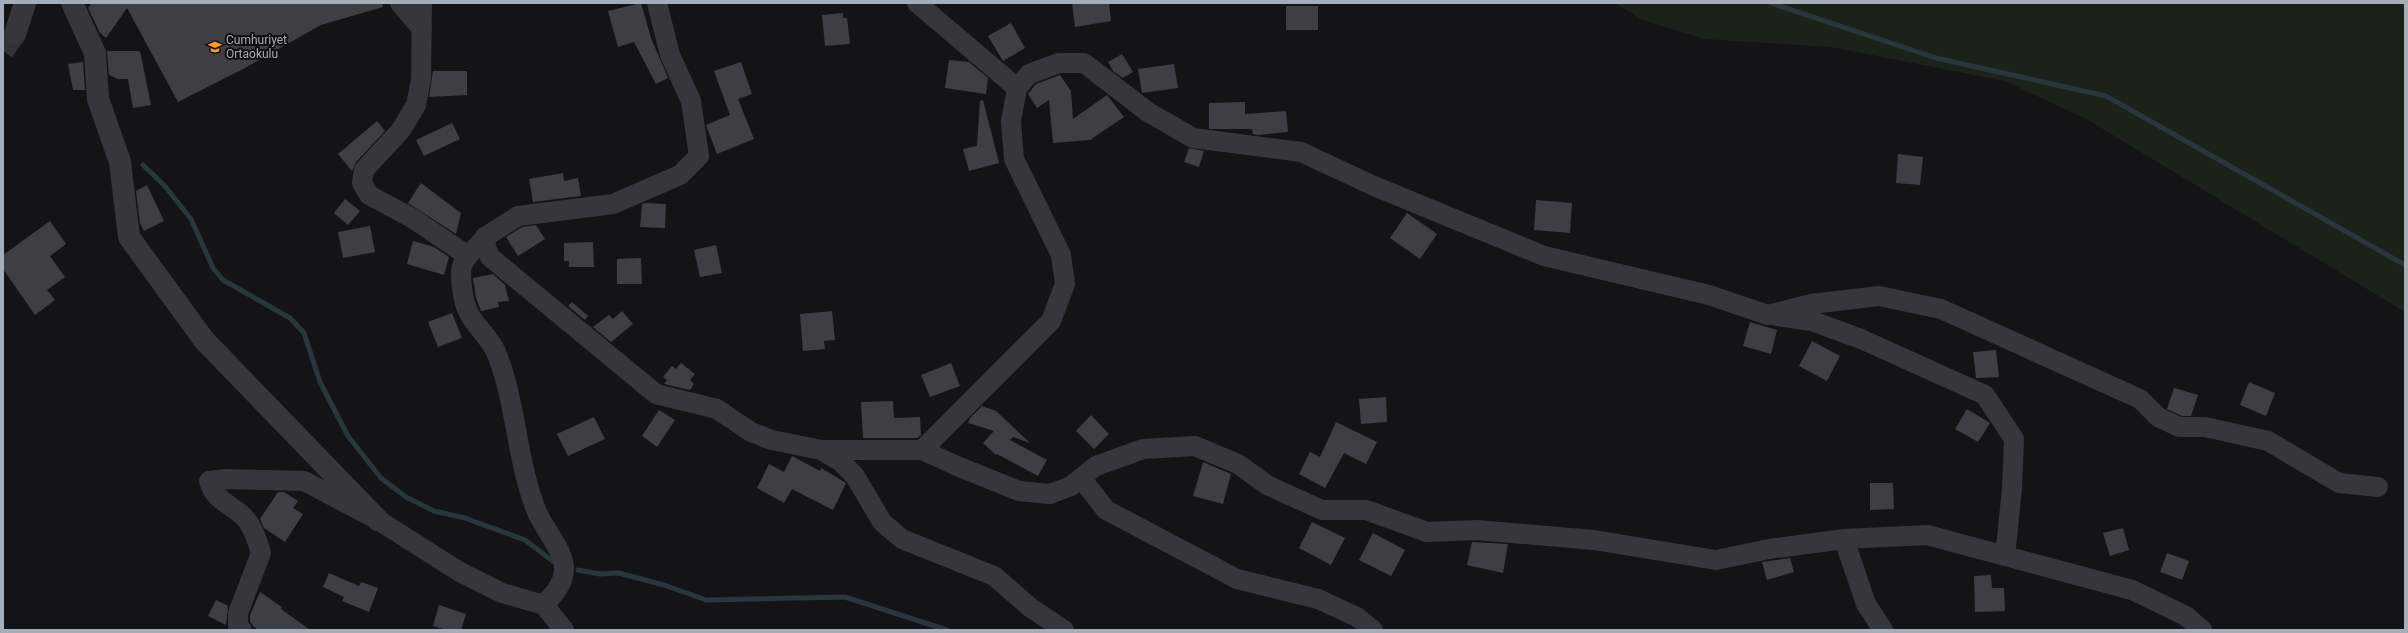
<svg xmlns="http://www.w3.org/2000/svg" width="2408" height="633" viewBox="0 0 2408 633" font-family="Roboto,sans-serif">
<rect width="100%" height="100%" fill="#141416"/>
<polygon fill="#1a221a" points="1615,3 2405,3 2405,312 2088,120 2005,81 1831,47 1704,39 1640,19"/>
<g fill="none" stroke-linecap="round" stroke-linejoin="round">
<g stroke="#29363b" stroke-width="5">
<polyline points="1771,3 1936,58 2106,96 2405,265"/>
<polyline points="143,165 164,185 191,219 213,268 223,280 290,318 304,333 320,382 348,436 381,478 406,497 434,511 465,518 525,540 554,562"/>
<polyline points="578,570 600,574 619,573 667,586 706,600 845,597 947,630"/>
</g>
</g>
<g fill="#3e3f44">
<polygon points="92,3 382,3 383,7 321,25 243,69 178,102 127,8 106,38 100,33 88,8"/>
<polygon points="641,3 651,38 668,78 656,84 634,42 618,47 608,11"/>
<polygon points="1072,3 1109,3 1111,21 1075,27"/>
<rect x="1286" y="6" width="32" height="24"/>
<polygon points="843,13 843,18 847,18 850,44 825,46 822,15"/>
<polygon points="1011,23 1025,48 1003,61 988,36"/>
<polygon points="107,51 140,51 151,105 133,108 128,79 118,79 109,75"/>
<polygon points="1122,54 1133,72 1123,78 1114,72 1108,62"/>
<polygon points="949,60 969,62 988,78 986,94 945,88"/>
<polygon points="83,62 85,90 73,90 68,64"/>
<polygon points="741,62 752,94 738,99 754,139 717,154 706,125 730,115 714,71"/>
<polygon points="1174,64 1178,88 1142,93 1138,69"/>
<polygon points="433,71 467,71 467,95 429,97"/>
<polygon points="1060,75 1071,91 1073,119 1107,95 1124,117 1090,140 1053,143 1049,100 1037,108 1028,94 1036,84"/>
<polygon points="983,100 999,163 969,171 963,149 977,146 980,101"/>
<polygon points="1245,102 1245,114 1286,111 1288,132 1258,135 1253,134 1252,129 1209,129 1209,103"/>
<polygon points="377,121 385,131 356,162 352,171 338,154"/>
<polygon points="452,123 460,139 424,156 416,140"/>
<polygon points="1189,148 1204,151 1199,167 1184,162"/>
<polygon points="1898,154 1923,157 1920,185 1896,183"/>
<polygon points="563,173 564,181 578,178 581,196 533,202 529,179"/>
<polygon points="421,183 461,213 456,234 408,203"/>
<polygon points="147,185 164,221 144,231 140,223 136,191"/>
<polygon points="345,199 360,211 348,225 334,213"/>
<polygon points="1536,200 1572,203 1570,233 1534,230"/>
<polygon points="645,203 666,204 665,228 640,227 642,204"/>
<polygon points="1407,213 1437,234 1420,259 1390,238"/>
<polygon points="50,221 66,244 50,256 65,277 47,290 55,300 35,315 3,269 3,255"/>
<polygon points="536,225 545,239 518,256 506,237 522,227"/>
<polygon points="370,226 375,252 343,258 338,232"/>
<polygon points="413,241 434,247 449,257 444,275 407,264"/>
<polygon points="593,242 594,267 569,267 569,261 564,261 564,243"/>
<polygon points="716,245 722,273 700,277 694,250"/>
<polygon points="641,258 642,284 617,284 617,259"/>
<polygon points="493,274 505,285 509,301 498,302 499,307 481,311 476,298 473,278"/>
<polygon points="572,302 588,316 585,320 568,306"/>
<polygon points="622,311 633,324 611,342 593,327 609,315 613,319"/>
<polygon points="832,311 835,340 824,341 825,349 803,351 800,314"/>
<polygon points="452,313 462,338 438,347 428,322"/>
<polygon points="1750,322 1777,330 1771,354 1743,346"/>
<polygon points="1812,341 1840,356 1827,381 1799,366"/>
<polygon points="1996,350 1999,377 1976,378 1973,352"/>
<polygon points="681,363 695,374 690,380 694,384 690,390 664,384 667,380 663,377 672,366 676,369"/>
<polygon points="951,363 960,386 930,397 921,375"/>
<polygon points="2249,382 2275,393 2266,416 2240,405"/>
<polygon points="2174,388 2198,395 2191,416 2182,416 2167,409"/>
<polygon points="1386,397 1387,422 1361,424 1359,399"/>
<polygon points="893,401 894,418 920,417 921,435 917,438 863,438 861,402"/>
<polygon points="982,406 996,411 1030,443 1013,437 1010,440 1047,460 1038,476 997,454 996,455 983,443 994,431 968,423 970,418"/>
<polygon points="1967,409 1990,423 1978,442 1955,429"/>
<polygon points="659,410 675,420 657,447 642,436"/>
<polygon points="1091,415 1109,434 1094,449 1076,431"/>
<polygon points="594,417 605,439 568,456 557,434"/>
<polygon points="1336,422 1377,442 1366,464 1344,453 1325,488 1299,474 1310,452 1320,457"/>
<polygon points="792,456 820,471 821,468 846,483 833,510 792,489 784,503 757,488 769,464 784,472"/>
<polygon points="1203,462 1231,474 1223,504 1193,496"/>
<polygon points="1870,483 1893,483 1894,509 1870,510"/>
<polygon points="278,492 284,492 298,501 293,508 303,514 285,542 264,528 260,519"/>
<polygon points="1312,522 1345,538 1331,565 1299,548"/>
<polygon points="2123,528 2129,550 2110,556 2103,533"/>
<polygon points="1373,533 1405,550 1391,576 1359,560"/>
<polygon points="1472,542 1508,544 1503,573 1467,565"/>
<polygon points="2167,553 2189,561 2182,580 2160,572"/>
<polygon points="1790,558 1794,572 1767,580 1762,562"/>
<polygon points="329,573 359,586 361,582 378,588 369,612 342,601 344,597 323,587"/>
<polygon points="1991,575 1992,588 2004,588 2005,611 1975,612 1974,576"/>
<polygon points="260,592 282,607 281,609 310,630 258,630 253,626 250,621 250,615"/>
<polygon points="216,600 228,606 226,625 208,616"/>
<polygon points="439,605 466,614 461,630 446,630 433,626"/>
</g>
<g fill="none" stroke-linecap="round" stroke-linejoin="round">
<polyline stroke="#313336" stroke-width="22" stroke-dasharray="22 11" stroke-linecap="butt" points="3,51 15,34"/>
<g stroke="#35373c" stroke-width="20">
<polyline points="400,3 422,29"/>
<polyline points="422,3 421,80 416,105 401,130 364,170 362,183 369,195 412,218 468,256"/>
<polyline points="657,3 670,55 691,101 699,156 680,175 613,204 518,216 485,237 486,247 490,257 656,394 717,409 751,432 772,440 821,450 841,462 855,476 882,522 902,539 994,576 1031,608 1064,630"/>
<polyline points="917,3 1017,88"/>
<path d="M485,237C477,249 461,257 461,273C461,283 463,300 467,309C473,325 489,336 496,352C517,403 516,461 537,512C544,529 565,552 564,569C564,584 553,595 544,605"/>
<polyline points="1777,316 1812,321 1861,339 1985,395 2014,439 2012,489 2005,556"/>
<polyline points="821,450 922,450 957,466 1019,491 1050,494 1071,486 1096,466 1143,449 1195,446 1238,464 1267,485 1322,510 1366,510 1427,532 1476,530 1594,540 1716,560 1769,549 1844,539 1927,535 2132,590 2186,616 2202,630"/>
<polyline points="922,450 1051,321 1065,284 1061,255 1014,159 1011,121 1017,88 1029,74 1059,63 1084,63 1148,112 1193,138 1301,152 1374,186 1544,256 1709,295 1768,315 1811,304 1879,296 1941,309 2140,399 2158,417 2179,427 2205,427 2268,441 2339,483 2378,487"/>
<polyline points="1081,478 1106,510 1237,579 1318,599 1357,617 1373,630"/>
<polyline points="1844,539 1866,604 1883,630"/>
<path d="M242,630L238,626V613L261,553C257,540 253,526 243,516C230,504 214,500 209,481L227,479L304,481L378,520L460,572L502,593L544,605L564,630"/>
</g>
<g stroke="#35373c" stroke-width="22">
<polyline points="72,3 95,53 98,99 120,162 129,237 204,340 378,520"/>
<polyline points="15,34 25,3"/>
</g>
</g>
<defs>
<g id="school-bare" transform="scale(1.08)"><path d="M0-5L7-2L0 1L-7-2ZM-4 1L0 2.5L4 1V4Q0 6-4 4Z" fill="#ff9923" stroke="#0f0f11" stroke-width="2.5" paint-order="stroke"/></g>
</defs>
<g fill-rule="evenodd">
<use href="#school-bare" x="215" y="47"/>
</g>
<g text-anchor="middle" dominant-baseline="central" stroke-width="4" stroke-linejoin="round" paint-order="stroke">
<g font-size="12" fill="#a4adb8" stroke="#0f0f11" text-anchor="start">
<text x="226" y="40">Cumhuriyet<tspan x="226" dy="14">Ortaokulu</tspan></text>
</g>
</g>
<rect width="2408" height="633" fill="none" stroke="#a4adb8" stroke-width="8"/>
</svg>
